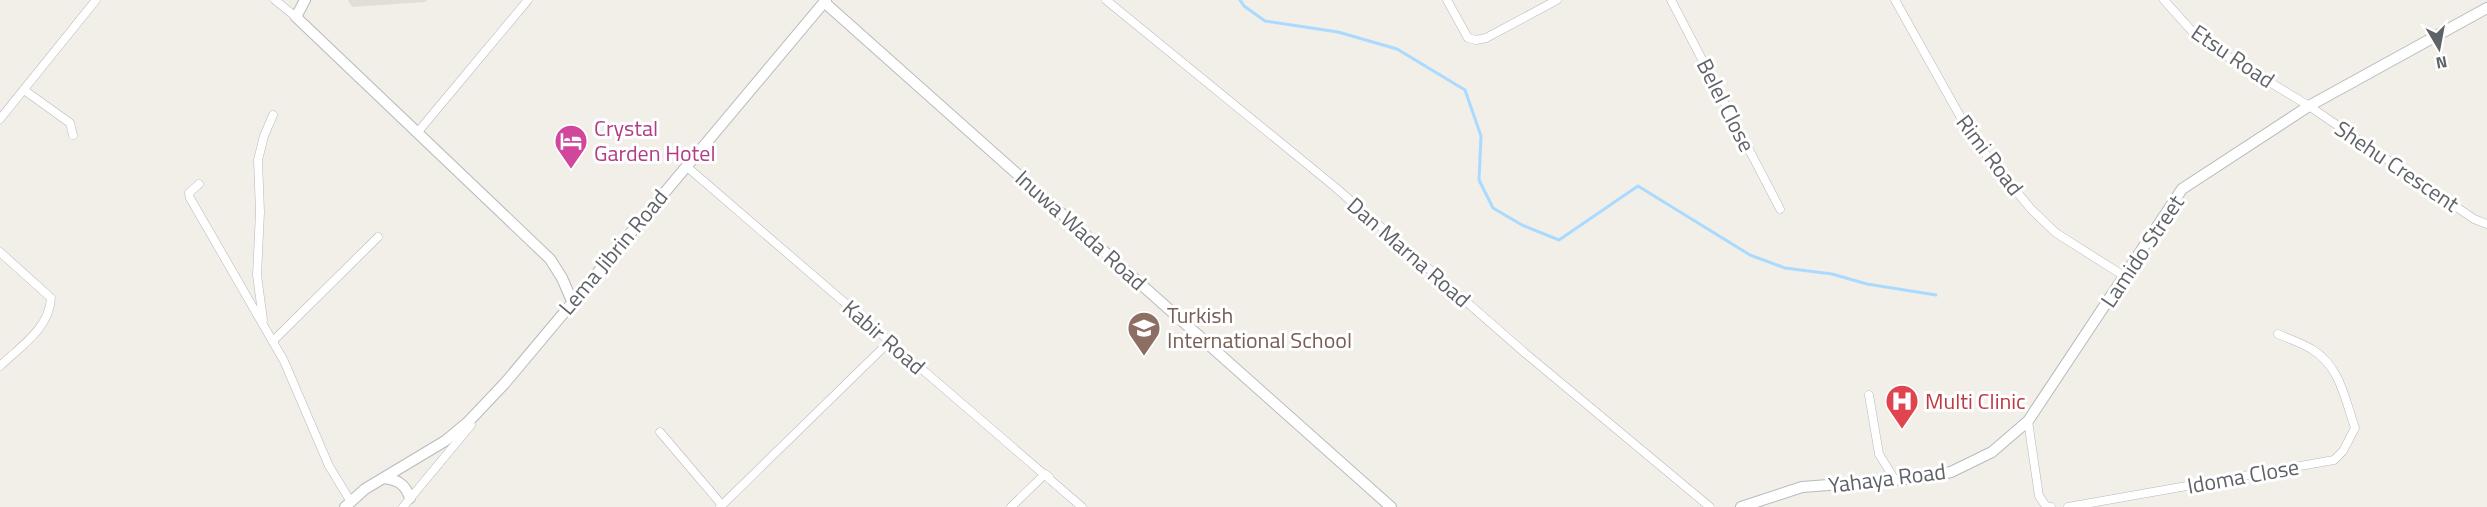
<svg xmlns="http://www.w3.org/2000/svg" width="2487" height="507" viewBox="0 0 2487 507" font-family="'Titillium Web',sans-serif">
<rect width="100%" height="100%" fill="#f1efe8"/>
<polygon fill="#e1ded6" points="348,0 427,0 425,2 352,7"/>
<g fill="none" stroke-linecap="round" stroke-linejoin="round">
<polyline stroke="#aadaff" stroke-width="3" points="1240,0 1244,6 1265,21 1338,32 1397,49 1465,90 1481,136 1479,180 1493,208 1522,225 1559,240 1638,186 1750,255 1785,268 1832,274 1867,284 1936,295"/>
<g stroke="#b5b8bc" stroke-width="9">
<g id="street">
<polyline points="275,0 296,17"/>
<polyline points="1106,0 1335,187 1525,353 1710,507"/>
<polyline points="1447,0 1468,38 1476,40 1486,38 1557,0"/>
<polyline points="1671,0 1780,209"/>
<polyline points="1895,0 1960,116 1987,156 2031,209 2056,233 2124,276"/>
<polyline points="2164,0 2199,39 2309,106 2474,219 2487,224"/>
<polyline points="24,90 70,123 73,135"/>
<polyline points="0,119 96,0"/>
<polyline points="417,133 528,0"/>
<polyline points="686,166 1082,507"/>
<polyline points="199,184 189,193 190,198 284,361 329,466 351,502"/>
<path d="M0,252L51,298C49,329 21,346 0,366"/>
<polyline points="263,320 257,275 260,212 258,160 264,136 273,115"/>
<polyline points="273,341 378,237"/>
<polyline points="1869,395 1879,454 1895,480"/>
<polyline points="2028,421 2039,496 2046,506 2051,507"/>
<polyline points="660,432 722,505"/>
<polyline points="403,507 471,425"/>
<polyline points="720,507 889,342"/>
<polyline points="1011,507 1045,474 1049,477"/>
<path d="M2068,507L2334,460L2343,451L2355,428C2345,399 2340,367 2313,350C2302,343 2289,339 2278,334"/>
</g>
</g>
<g stroke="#b6babf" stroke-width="12">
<g id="secondary">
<polyline points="305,0 296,17 550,259 562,278 572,301"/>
<polyline points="824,2 1391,507"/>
<path d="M384,478C398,480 405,484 410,498"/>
<polyline points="345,507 365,489 445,441 469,421 505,383 826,0"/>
<polyline points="1741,507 1802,487 1920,478 1951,472 1992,452 2028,421 2182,189 2309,106 2487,8"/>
</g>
</g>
<use href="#street" stroke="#fff" stroke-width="8"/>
<use href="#secondary" stroke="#fff" stroke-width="10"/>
</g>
<defs>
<g id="hotel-pin" transform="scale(1.725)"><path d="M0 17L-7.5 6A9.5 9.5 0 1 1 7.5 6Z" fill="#d1479c" stroke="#fff"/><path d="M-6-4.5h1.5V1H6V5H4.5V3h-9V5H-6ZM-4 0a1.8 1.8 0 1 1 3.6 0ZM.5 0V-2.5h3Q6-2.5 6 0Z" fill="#fff"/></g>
<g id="school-pin" transform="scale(1.725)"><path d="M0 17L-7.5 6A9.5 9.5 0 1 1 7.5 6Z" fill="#8d6e63" stroke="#fff"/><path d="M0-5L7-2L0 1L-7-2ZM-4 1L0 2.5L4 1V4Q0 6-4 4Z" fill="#fff"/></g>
<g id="hospital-pin" transform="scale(1.725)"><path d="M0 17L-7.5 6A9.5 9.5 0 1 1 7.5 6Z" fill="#e0444e" stroke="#fff"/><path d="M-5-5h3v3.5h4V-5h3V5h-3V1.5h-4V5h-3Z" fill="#fff"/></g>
</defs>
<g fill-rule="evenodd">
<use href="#hotel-pin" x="571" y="141"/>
<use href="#school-pin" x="1144" y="328"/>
<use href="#hospital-pin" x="1902" y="401"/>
</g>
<g text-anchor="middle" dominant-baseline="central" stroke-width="6" stroke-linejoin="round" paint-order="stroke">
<g font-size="22" fill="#5f6368" stroke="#fff">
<text transform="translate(2233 56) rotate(34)">Etsu Road</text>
<text transform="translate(1726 105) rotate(63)">Belel Close</text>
<text transform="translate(1990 155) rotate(53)">Rimi Road</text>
<text transform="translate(2397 166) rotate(34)">Shehu Crescent</text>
<text transform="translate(1081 230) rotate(42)">Inuwa Wada Road</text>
<text transform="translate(2142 251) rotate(-56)">Lamido Street</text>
<text transform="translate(613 252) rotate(-50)">Lema Jibrin Road</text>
<text transform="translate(1409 252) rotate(41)">Dan Marna Road</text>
<text transform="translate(884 337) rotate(41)">Kabir Road</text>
<text transform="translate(2243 476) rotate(-10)">Idoma Close</text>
<text transform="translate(1887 478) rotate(-7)">Yahaya Road</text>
</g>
<g font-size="22" fill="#b23c85" stroke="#fff" text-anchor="start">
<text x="594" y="128">Crystal<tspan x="594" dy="25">Garden Hotel</tspan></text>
</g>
<g font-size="22" fill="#785e54" stroke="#fff" text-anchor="start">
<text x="1167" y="315">Turkish<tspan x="1167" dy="25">International School</tspan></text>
</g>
<g font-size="22" fill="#be3a42" stroke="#fff" text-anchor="start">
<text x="1925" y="401">Multi Clinic</text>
</g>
</g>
<g transform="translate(2439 48) rotate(170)" stroke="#ffffff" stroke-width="4.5" paint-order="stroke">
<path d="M0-4.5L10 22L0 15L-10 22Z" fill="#5f6368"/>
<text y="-9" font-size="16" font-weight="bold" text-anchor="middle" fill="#5f6368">N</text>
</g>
</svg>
